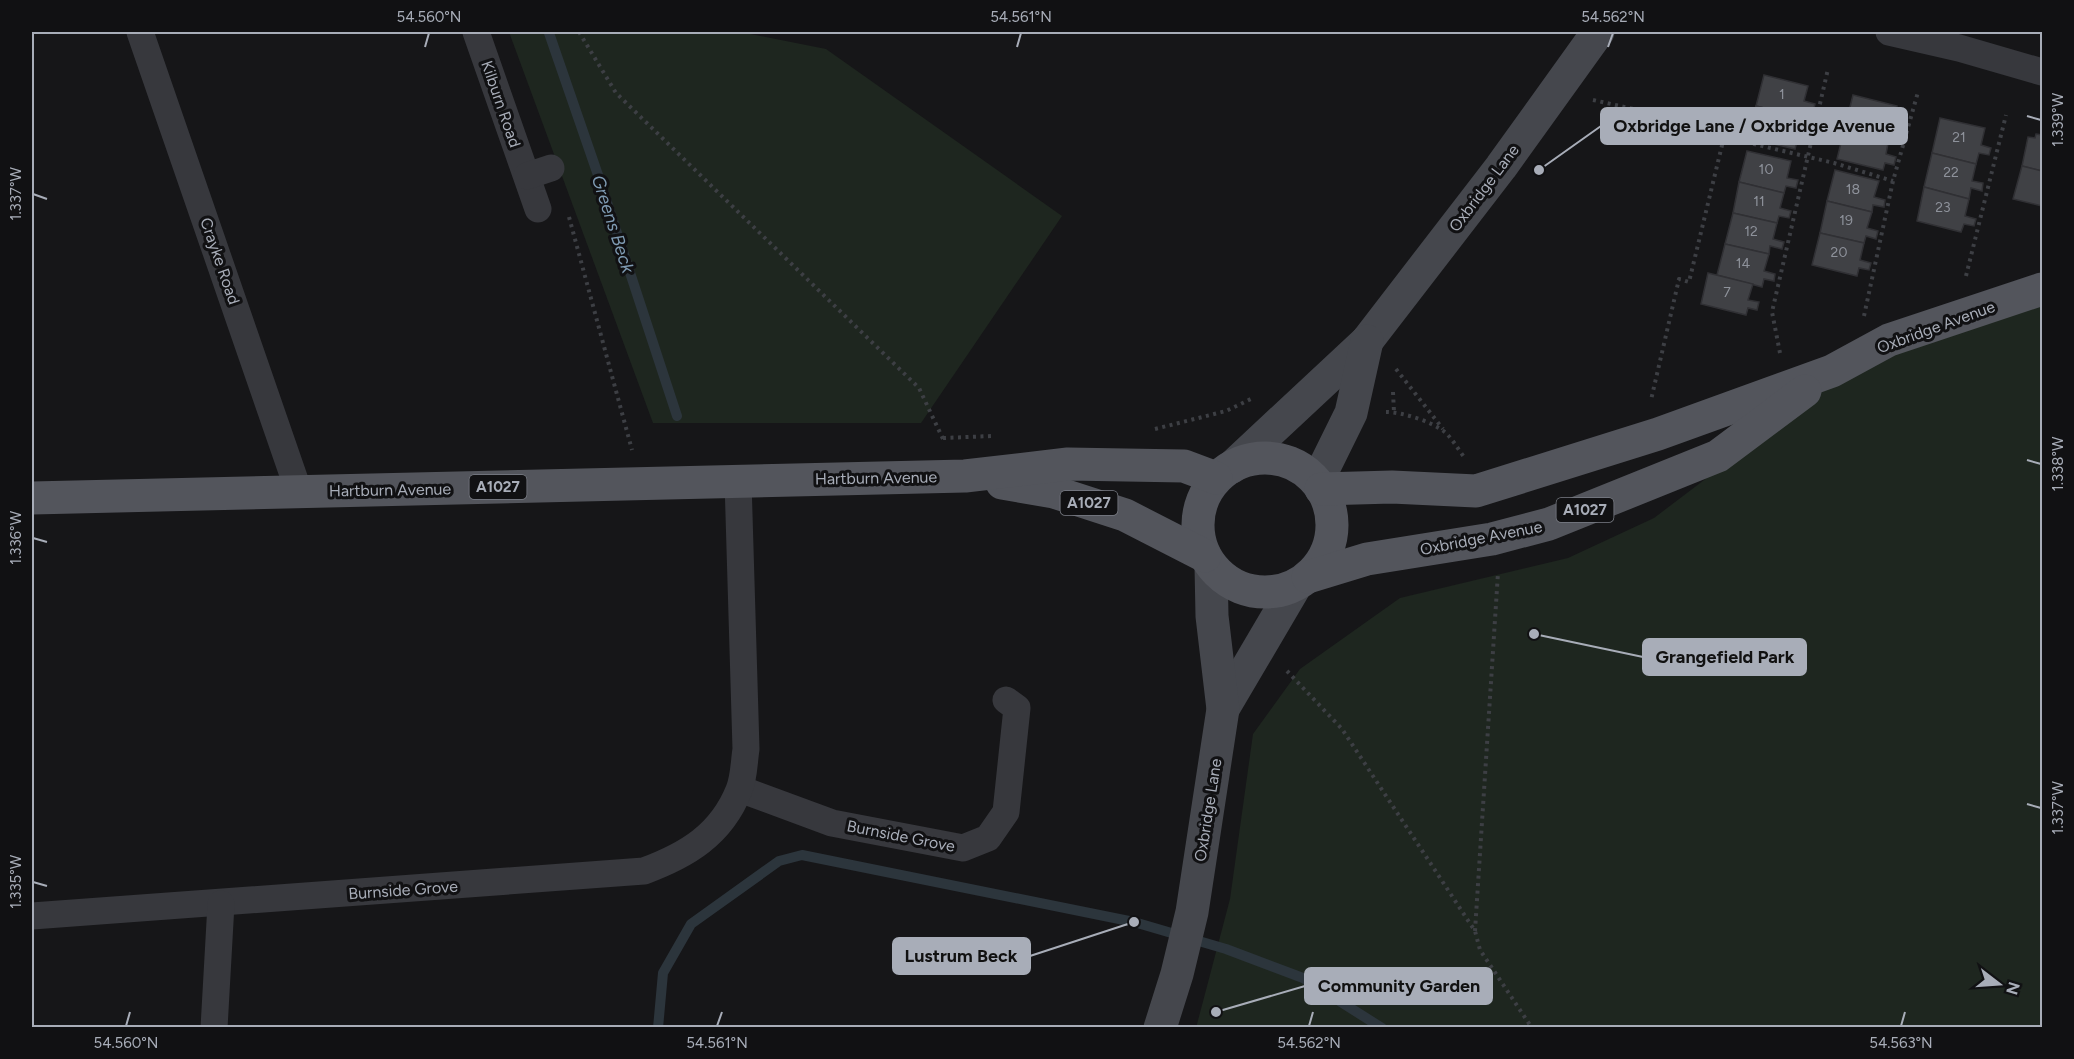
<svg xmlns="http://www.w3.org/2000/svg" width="2074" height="1059" viewBox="0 0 2074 1059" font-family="Figtree,sans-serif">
<rect width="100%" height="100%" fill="#161618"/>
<g fill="#1e261f">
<polygon points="509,32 740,32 826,49 1062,216 921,423 653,423"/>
<polygon points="2042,289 2042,1027 1196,1028 1230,899 1253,734 1300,669 1400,598 1568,558 1654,518 1889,340"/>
</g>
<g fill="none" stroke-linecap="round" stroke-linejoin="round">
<g stroke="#2c353c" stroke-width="10">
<polyline points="550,32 549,33 598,175 677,416"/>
<polyline points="658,1028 663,973 691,924 779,861 802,855 1134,922 1226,949 1303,978 1382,1028"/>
</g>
</g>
<g fill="#404145" stroke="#303034" stroke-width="1.5">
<polygon points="1764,75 1808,86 1804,101 1815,104 1813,112 1803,110 1801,117 1756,106"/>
<polygon points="1853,95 1897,106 1893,123 1903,125 1902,133 1892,130 1889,138 1845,127"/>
<polygon points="1756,106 1801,117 1797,134 1808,136 1806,144 1797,141 1795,149 1748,138"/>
<polygon points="1940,118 1985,128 1981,145 1991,148 1989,155 1979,153 1976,164 1932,153"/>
<polygon points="1845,127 1889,138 1886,154 1896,157 1894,165 1885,163 1883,170 1837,159"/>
<polygon points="2036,134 2042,135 2042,171 2022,166 2028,137 2035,138"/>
<polygon points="1747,151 1791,161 1787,178 1798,180 1796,188 1786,186 1784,193 1739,182"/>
<polygon points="1932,153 1976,164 1972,181 1983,183 1982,191 1971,188 1969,199 1924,187"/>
<polygon points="2022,166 2042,171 2042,206 2013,199"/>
<polygon points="1835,170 1879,181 1874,197 1885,200 1884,207 1873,205 1872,212 1827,201"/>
<polygon points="1739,182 1784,193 1780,208 1791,211 1789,218 1779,216 1777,223 1733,213"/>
<polygon points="1924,187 1969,199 1965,216 1976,219 1974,226 1964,224 1961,232 1917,221"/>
<polygon points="1827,201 1872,212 1867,228 1878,231 1876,239 1866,236 1864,243 1820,233"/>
<polygon points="1733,213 1777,223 1773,239 1784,242 1782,249 1770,246 1769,254 1725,244"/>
<polygon points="1820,233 1864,243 1860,260 1871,263 1869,270 1859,268 1857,276 1812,265"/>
<polygon points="1725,244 1769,254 1764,271 1775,274 1774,281 1764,279 1762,287 1717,275"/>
<polygon points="1708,273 1753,284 1748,300 1759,302 1757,310 1748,308 1746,315 1701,304"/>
</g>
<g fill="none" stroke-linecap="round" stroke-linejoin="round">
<g stroke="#3d3f44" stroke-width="4" stroke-dasharray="3 4.5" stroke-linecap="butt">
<polyline points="579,32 616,93 919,388 943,439"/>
<polyline points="1593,100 1724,129 1724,137 1689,282 1679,279 1651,400"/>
<polyline points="1724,137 1834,163 1893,181"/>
<polyline points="569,217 632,450"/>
<polyline points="1966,276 2006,115"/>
<polyline points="1864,316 1893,181 1918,92"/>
<polyline points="1780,353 1772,312 1828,69"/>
<polyline points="1396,369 1443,429"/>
<polyline points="1393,392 1394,412"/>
<path d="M1386,412C1403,412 1433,422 1446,433C1453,440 1458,449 1464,457"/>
<polyline points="1155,429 1226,411 1253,398"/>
<polyline points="943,438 992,436"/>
<polyline points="1287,671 1342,729 1475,931 1480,950 1532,1028"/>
<polyline points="1475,931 1498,573"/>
</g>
<g stroke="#37383d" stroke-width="27">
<polyline points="140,32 299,492"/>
<polyline points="476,32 538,209"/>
<polyline points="1889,32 1959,48 2042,72"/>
<polyline points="527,176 551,168"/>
<polyline points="740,789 832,823 963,848 988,838 1006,812 1017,708 1006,700"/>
<path d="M32,916L644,871C687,855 721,835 739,790C744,778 744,762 746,749L738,481"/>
<polyline points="214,1028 221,904"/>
</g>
<g stroke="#45474d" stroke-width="33">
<polyline points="1232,467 1367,341 1501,167 1598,32"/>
<polyline points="1317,482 1351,413 1367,341"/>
<polyline points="1223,709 1296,585"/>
<polyline points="1160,1028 1177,974 1192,912 1223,709 1212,616 1211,566"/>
</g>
<g stroke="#53555c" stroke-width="33">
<circle cx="1265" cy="525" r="67"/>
<polyline points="1002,483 1054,492 1125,515 1205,556"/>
<polyline points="1321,489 1392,487 1476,491 1658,434 1832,371 1889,340 2042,289"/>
<polyline points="32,498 965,476 1068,464 1184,466 1216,478"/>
<polyline points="1308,577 1367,559 1492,539 1549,524 1718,456 1805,391"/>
</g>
</g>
<path fill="none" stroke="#a8adb8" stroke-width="2" d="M425,47L429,33M1017,47L1021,33M1608,47L1613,33M2027,116L2041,120M33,194L47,199M2027,460L2041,464M33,538L47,542M2027,804L2041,808M33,882L47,886M126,1026L130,1012M717,1026L722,1012M1309,1026L1313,1012M1901,1026L1905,1012"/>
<g text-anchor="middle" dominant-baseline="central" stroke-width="6" stroke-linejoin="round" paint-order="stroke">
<g font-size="14" fill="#8e929b">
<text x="1782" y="94">1</text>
<text x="1959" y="137">21</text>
<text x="1766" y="169">10</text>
<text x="1951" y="172">22</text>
<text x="1853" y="189">18</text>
<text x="1759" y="201">11</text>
<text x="1943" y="207">23</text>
<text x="1846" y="220">19</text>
<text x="1751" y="231">12</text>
<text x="1839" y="252">20</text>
<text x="1743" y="263">14</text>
<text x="1727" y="292">7</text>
</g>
<g fill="#111113" stroke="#7b7e86" stroke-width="1.5">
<rect x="469.5" y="475" width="57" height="24" rx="4.5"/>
<rect x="1060.5" y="491" width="57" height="24" rx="4.5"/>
<rect x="1556.5" y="498" width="57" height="24" rx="4.5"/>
</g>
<g font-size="15" font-weight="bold" fill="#a8adb8">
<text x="498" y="487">A1027</text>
<text x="1089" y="503">A1027</text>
<text x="1585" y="510">A1027</text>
</g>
<g font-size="16" fill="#a8adb8" stroke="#111113">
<text transform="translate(501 104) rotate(71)">Kilburn Road</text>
<text transform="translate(1484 188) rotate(-53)">Oxbridge Lane</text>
<text transform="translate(220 261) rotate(71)">Crayke Road</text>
<text transform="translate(1936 327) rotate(-20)">Oxbridge Avenue</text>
<text transform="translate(876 478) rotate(-1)">Hartburn Avenue</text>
<text transform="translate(390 490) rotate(-1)">Hartburn Avenue</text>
<text transform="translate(1481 538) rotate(-11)">Oxbridge Avenue</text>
<text transform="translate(1208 810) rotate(-81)">Oxbridge Lane</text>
<text transform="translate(901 836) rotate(11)">Burnside Grove</text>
<text transform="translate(403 890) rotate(-4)">Burnside Grove</text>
</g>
<g font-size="18" font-style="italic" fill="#7f9bb3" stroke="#111113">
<text transform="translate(613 224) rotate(72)">Greens Beck</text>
</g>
</g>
<path fill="none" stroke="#a8adb8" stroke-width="2" d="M1539 170L1601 126M1534 634L1643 657M1134 922L1030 956M1216 1012L1305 986"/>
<g fill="#a8adb8" stroke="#111113" stroke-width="2">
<circle cx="1539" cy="170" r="6"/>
<circle cx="1534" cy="634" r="6"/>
<circle cx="1134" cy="922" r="6"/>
<circle cx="1216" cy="1012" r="6"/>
</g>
<g fill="#a8adb8" stroke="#a8adb8" stroke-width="2">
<rect x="1601" y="108" width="306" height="36" rx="6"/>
<rect x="1643" y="639" width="163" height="36" rx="6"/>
<rect x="893" y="938" width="137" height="36" rx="6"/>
<rect x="1305" y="968" width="187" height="36" rx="6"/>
</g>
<g font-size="18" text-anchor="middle" font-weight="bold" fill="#111">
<text x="1754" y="132">Oxbridge Lane / Oxbridge Avenue</text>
<text x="1725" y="663">Grangefield Park</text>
<text x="961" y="962">Lustrum Beck</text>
<text x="1399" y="992">Community Garden</text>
</g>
<rect width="2074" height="1059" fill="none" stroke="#111113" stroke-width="66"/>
<g transform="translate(1999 984) rotate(107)" stroke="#111113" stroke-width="4.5" paint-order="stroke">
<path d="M0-4.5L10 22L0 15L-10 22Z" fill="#a8adb8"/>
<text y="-9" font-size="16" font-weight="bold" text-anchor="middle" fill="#a8adb8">N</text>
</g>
<rect x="33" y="33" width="2008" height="993" fill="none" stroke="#a8adb8" stroke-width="2"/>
<g font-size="15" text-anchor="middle" fill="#a8adb8">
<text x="429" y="22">54.560°N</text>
<text x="1021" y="22">54.561°N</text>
<text x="1613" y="22">54.562°N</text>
<text transform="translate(2058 120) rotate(-90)" y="5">1.339°W</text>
<text transform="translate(16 194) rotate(-90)" y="5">1.337°W</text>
<text transform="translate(2058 464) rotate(-90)" y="5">1.338°W</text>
<text transform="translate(16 538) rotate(-90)" y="5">1.336°W</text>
<text transform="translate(2058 808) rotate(-90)" y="5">1.337°W</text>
<text transform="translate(16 882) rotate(-90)" y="5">1.335°W</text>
<text x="126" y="1048">54.560°N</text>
<text x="717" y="1048">54.561°N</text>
<text x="1309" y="1048">54.562°N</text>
<text x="1901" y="1048">54.563°N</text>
</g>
</svg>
